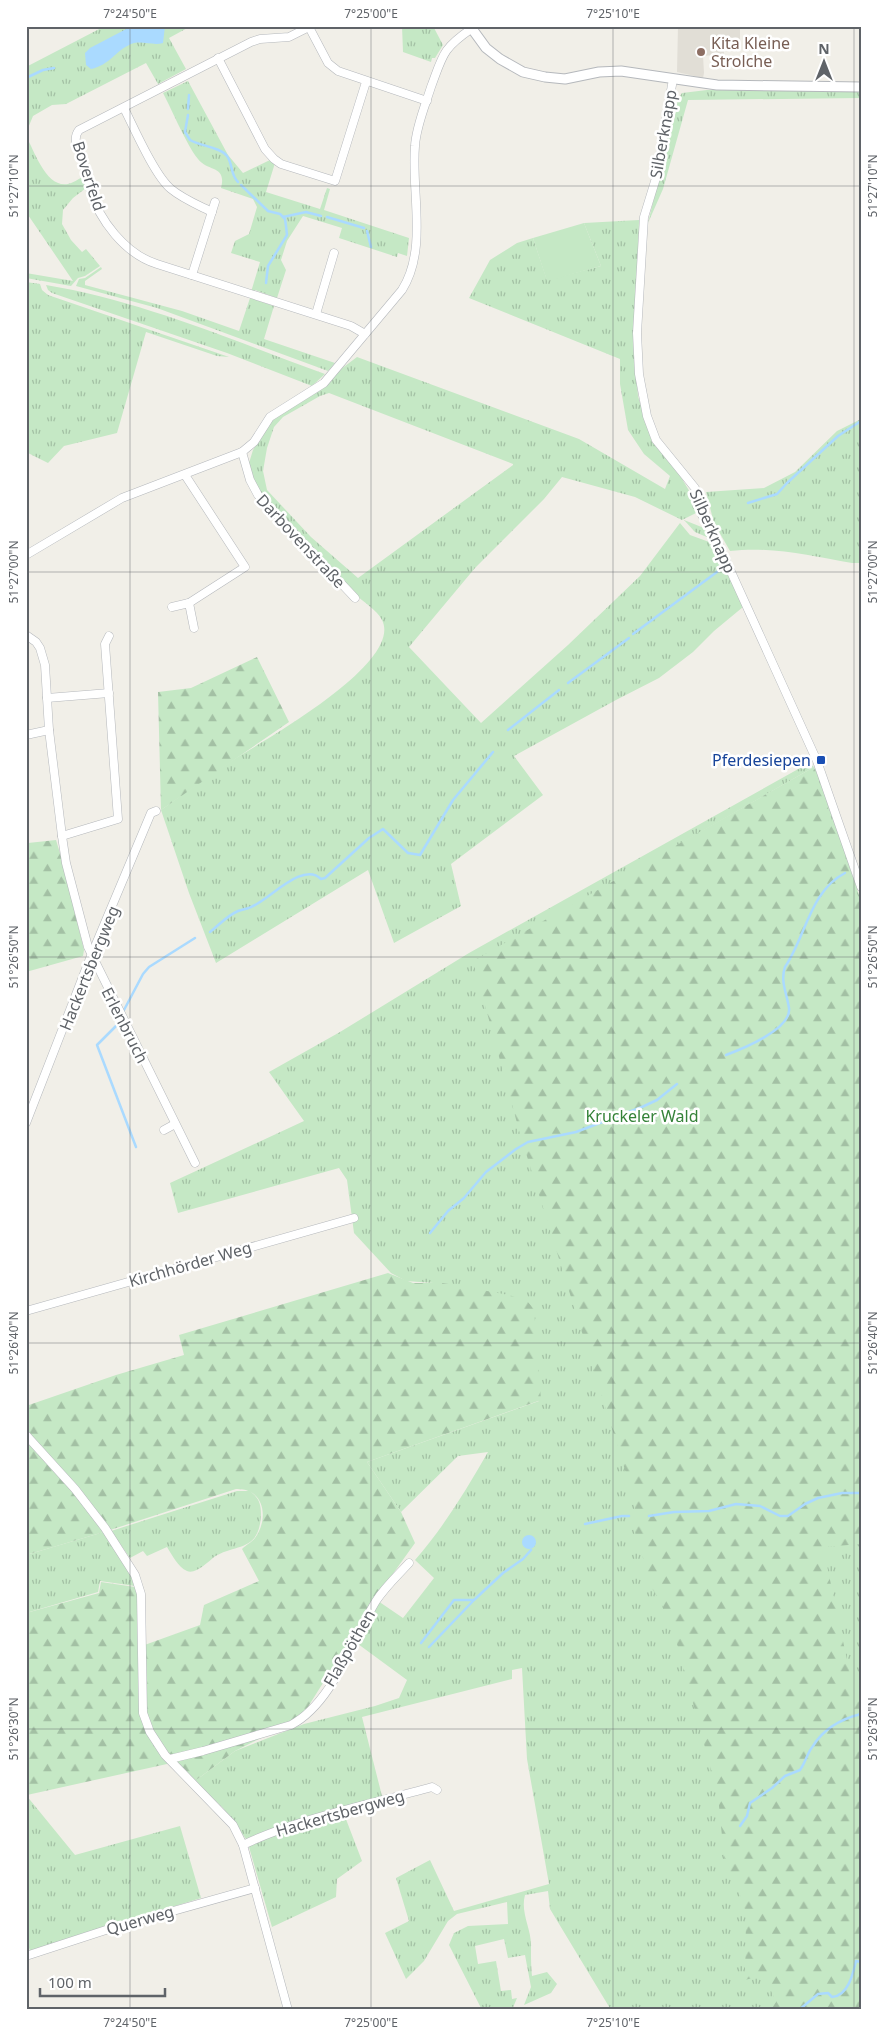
<svg xmlns="http://www.w3.org/2000/svg" width="887" height="2036" viewBox="0 0 887 2036" font-family="'Noto Sans',sans-serif">
<defs>
<pattern id="grass-tufts" width="24" height="20" patternUnits="userSpaceOnUse" patternTransform="scale(1.25)"><rect width="24" height="20" fill="#c5e8c5"/><path d="M3 7l-1-3M5 7V3M7 7l1-3M15 17l-1-3M17 17v-4M19 17l1-3" fill="none" stroke="#a3c0a4"/></pattern>
<pattern id="forest-firs" width="22" height="20" patternUnits="userSpaceOnUse" patternTransform="scale(1.25)"><rect width="22" height="20" fill="#c5e8c5"/><path d="M5 1l3.5 6h-7zM16 11l3.5 6h-7z" fill="#a3c0a4"/></pattern>
</defs>
<rect width="100%" height="100%" fill="#f1efe8"/>
<polygon fill="#e1ded6" points="678,26 740,26 740,48 724,50 724,54 703,56 704,73 703,78 677,72"/>
<g fill="url(#grass-tufts)" fill-rule="evenodd">
<polygon points="105,26 191,26 169,38 186,69 158,84 146,63 66,104 52,105 33,116 26,133 26,67"/>
<polygon points="402,26 433,26 443,45 435,58 432,58 431,62 403,52"/>
<path d="M188,81L228,155L243,173L270,160L275,163L266,192L320,209L327,188L330,189L324,210L409,238L407,256L398,253L397,257L339,238L342,228L303,216L287,241L281,260L286,270L277,298L255,290L254,293L251,292L260,262L231,253L235,241L249,234L257,207L253,199L221,188C227,165 208,172 198,159C186,144 173,112 163,93Z"/>
<polygon points="707,90 861,91 861,98 688,100 663,189 648,223 660,173 668,126 674,121 678,99 682,93"/>
<path d="M26,136C35,152 46,188 68,184C73,183 78,179 83,177L86,188L73,198L63,210L62,224L71,240L82,252L86,249L100,266L85,276L78,278L71,286L26,278V273L73,281L26,212Z"/>
<path d="M639,220L636,368L638,396L652,442L675,467L694,499L696,513L682,520L635,497L562,477L544,499L475,568L409,647L481,723L568,645L640,576L680,523L690,535L712,543L722,559L743,607L714,631L693,652L659,678L616,700L514,756L543,795L451,864L461,906L394,943L368,870L216,963L189,893L161,810C185,793 208,776 233,760C263,741 404,663 382,620C377,610 363,602 355,594C323,561 292,528 261,495L252,480L249,463L253,450L270,423L280,414L300,403L327,386L341,369L357,357L579,439L665,489L670,476L644,454L628,430L620,384V359L469,298L490,260L517,243L533,238L547,280L601,266L584,223ZM329,393L513,464V465L358,578L311,537L267,490L263,471L267,448L274,427L283,417L320,396Z"/>
<polygon points="101,267 102,269 85,281 85,285 182,311 239,331 250,298 274,306 264,339 335,363 328,371 157,308 76,286 79,279 85,278"/>
<polygon points="26,282 40,284 42,290 48,295 229,357 217,356 146,332 117,433 64,446 48,463 26,452"/>
<path d="M46,285C143,301 234,341 325,374L312,386L227,353L52,293L48,290Z"/>
<path d="M861,419V563H852C810,556 773,546 730,551L714,523L706,492L764,488L795,472L837,431Z"/>
<polygon points="684,520 704,528 709,538 695,532"/>
<path d="M809,763L814,767L671,849L817,768L861,901V2010H611L550,1909L548,1891L525,1895C520,1913 532,1930 531,1947C531,1957 531,1965 532,1976L547,1972L557,1984L551,1993L524,2005L531,1987L525,1955L508,1958L504,1939L475,1946L478,1964L496,1961L501,1991L511,1990L512,1999L517,1998L512,2010H482L449,1945L454,1933L468,1926L508,1924L507,1902L457,1914L448,1921L424,1961L406,1979L385,1933L409,1921L396,1878L430,1860L454,1911L549,1884L527,1759L522,1668L512,1670V1679L362,1717L382,1796L246,1839L223,1808L195,1781L235,1751L304,1724L375,1706L399,1698L407,1680L358,1644L378,1601L403,1618L434,1578L415,1560C444,1527 466,1490 488,1452L458,1456L401,1512L367,1462L539,1401L447,1284L406,1281L391,1273L354,1233L347,1180L339,1168L178,1213L170,1183L304,1121L269,1072L340,1032L469,953Z"/>
<path d="M237,1491H250C259,1498 261,1504 261,1515C259,1553 236,1543 214,1557C208,1562 195,1575 187,1571C178,1567 172,1555 167,1547L147,1556L143,1551L130,1558L111,1531Z"/>
<polygon points="104,1532 131,1575 135,1586 100,1581 98,1592 26,1613 26,1555"/>
<polygon points="26,1795 75,1855 180,1826 201,1898 30,1951 26,1938"/>
<polygon points="344,1814 362,1861 337,1879 336,1897 272,1927 249,1847 262,1837"/>
</g>
<g fill="url(#forest-firs)">
<polygon points="257,657 289,722 161,810 158,692 191,688"/>
<polygon points="814,767 861,906 861,1544 823,1547 853,1688 861,1686 861,2010 769,2010 776,2002 764,1975 745,1980 746,1913 739,1892 725,1866 718,1796 671,1621 652,1588 635,1532 635,1502 520,1134 473,961"/>
<polygon points="56,840 63,863 84,950 83,956 26,972 26,845 28,843"/>
<path d="M388,1273L413,1283H443L509,1295L527,1301L534,1309L541,1400L367,1462L401,1512L415,1543L382,1589L301,1718L235,1751L195,1781L176,1762L27,1795L26,1613L99,1593L101,1582L135,1587L138,1596L139,1647L200,1625L204,1605L259,1581L242,1549C246,1545 252,1542 255,1538C269,1519 265,1488 236,1489L104,1532L26,1555V1406L116,1375L184,1355L179,1335Z"/>
</g>
<polygon fill="#c5e8c5" points="584,223 601,266 547,281 533,238"/>
<g fill="#aadaff">
<path d="M132,26H165L163,43C153,46 141,40 131,44C115,51 110,65 91,69L86,65L85,53L90,48Z"/>
<circle cx="529" cy="1542" r="7"/>
</g>
<g fill="none" stroke-linecap="round" stroke-linejoin="round">
<g stroke="#aadaff" stroke-width="2.5">
<polyline points="26,78 43,70 54,68"/>
<polyline points="188,109 189,95"/>
<path d="M188,115L185,132L190,140C200,146 220,147 227,156C233,164 230,174 238,182"/>
<polyline points="241,185 268,211 280,214 285,219 286,226 287,235 268,266 266,283"/>
<polyline points="283,217 306,212 321,216"/>
<polyline points="327,217 364,228"/>
<polyline points="367,231 371,247"/>
<polyline points="748,503 777,494 787,483 838,436 861,421"/>
<polyline points="633,634 721,569"/>
<polyline points="568,683 629,638"/>
<polyline points="508,730 559,690"/>
<path d="M210,932C219,925 228,915 238,911C243,909 249,909 253,906C270,899 303,861 321,879L325,878L369,838L383,829L408,853L420,855L453,800L493,752"/>
<polyline points="124,1010 143,974 149,967 195,938"/>
<polyline points="120,1022 97,1045 136,1147"/>
<path d="M726,1055C742,1049 792,1029 789,1008C787,994 780,981 785,967C806,936 810,891 845,873"/>
<polyline points="430,1233 448,1211 464,1198 486,1172 516,1149 528,1142 576,1132 642,1107 657,1100 677,1084"/>
<polyline points="649,1516 674,1512 709,1511 736,1504 760,1506 780,1516 788,1516 805,1504 818,1498 842,1493 861,1493"/>
<polyline points="585,1524 622,1516 629,1516"/>
<polyline points="421,1643 454,1600 473,1600"/>
<polyline points="429,1647 474,1600 503,1573 523,1559 531,1550"/>
<path d="M740,1826L747,1816L750,1803L772,1788L785,1776L800,1770C806,1762 807,1753 813,1746C824,1728 841,1719 861,1714"/>
<path d="M799,2010L818,1994L828,1993L832,1997C848,1996 853,1974 856,1961L861,1962"/>
</g>
<g stroke="#b5b8bc" stroke-width="9">
<g id="minor">
<path d="M311,26L289,37L260,39L251,42L79,130C71,140 80,151 83,162C86,171 87,180 90,189C99,220 125,254 157,264L351,326L365,334"/>
<polyline points="309,27 328,63 338,71 427,101"/>
<polyline points="218,58 265,149 274,159 281,164 335,181 366,82"/>
<polyline points="673,79 656,178 644,217 637,333 639,374 647,416 656,440 695,488 700,502 702,515 717,541 817,761 861,887"/>
<path d="M124,108C134,128 155,176 171,189C183,199 198,205 212,212"/>
<polyline points="192,275 215,202"/>
<polyline points="316,314 334,253"/>
<polyline points="242,452 250,480 258,495 355,598"/>
<path d="M26,555L122,498L242,452L254,442L270,417L324,383L402,290C428,249 411,192 415,146C416,127 425,106 431,87C443,55 442,49 471,29"/>
<polyline points="189,603 194,628"/>
<polyline points="172,607 189,603 245,567 185,475"/>
<polyline points="26,635 36,642 40,648 45,665 49,730 62,836 66,863 88,947 195,1163"/>
<polyline points="47,698 109,693"/>
<polyline points="26,735 49,730"/>
<polyline points="62,836 118,819 105,644 109,636"/>
<polyline points="26,1123 91,956 151,813 156,811"/>
<polyline points="164,1130 175,1124"/>
<polyline points="26,1311 354,1218"/>
<polyline points="26,1435 75,1489 105,1528 135,1575 141,1594 143,1713 150,1732 165,1755 233,1825 243,1845 288,2010"/>
<path d="M170,1759L203,1751L291,1725C333,1703 352,1640 376,1601C385,1587 398,1575 409,1563"/>
<path d="M243,1845C299,1818 372,1804 432,1787L437,1790"/>
<polyline points="26,1956 109,1929 255,1888"/>
</g>
</g>
<g stroke="#b5b8bc" stroke-width="11">
<polyline id="tertiary" points="470,26 486,48 500,59 523,72 545,77 565,79 599,72 621,71 717,85 861,87"/>
</g>
<use href="#minor" stroke="#fff" stroke-width="8"/>
<use href="#tertiary" stroke="#fff" stroke-width="9"/>
</g>
<path fill="none" stroke="#5f6368" stroke-width="1" stroke-opacity="0.45" d="M130,26V2010M371,26V2010M613,26V2010M854,26V2010M26,186H861M26,572H861M26,957H861M26,1343H861M26,1729H861"/>
<circle fill="#8d6e63" stroke="#fff" stroke-width="2" cx="701" cy="52" r="5"/>
<rect fill="#1a4fb4" stroke="#fff" stroke-width="2" x="816" y="755" width="10" height="10" rx="2.5"/>
<g text-anchor="middle" dominant-baseline="central" stroke-width="5" stroke-linejoin="round" paint-order="stroke">
<g font-size="16" fill="#785e54" stroke="#fff" text-anchor="start">
<text x="711" y="43">Kita Kleine<tspan x="711" dy="18">Strolche</tspan></text>
</g>
<g font-size="16" fill="#5f6368" stroke="#fff">
<text transform="translate(663 134) rotate(-80)">Silberknapp</text>
<text transform="translate(89 176) rotate(72)">Boverfeld</text>
<text transform="translate(713 531) rotate(66)">Silberknapp</text>
<text transform="translate(301 541) rotate(47)">Darbovenstraße</text>
<text transform="translate(89 968) rotate(-68)">Hackertsbergweg</text>
<text transform="translate(125 1025) rotate(63)">Erlenbruch</text>
<text transform="translate(190 1264) rotate(-16)">Kirchhörder Weg</text>
<text transform="translate(349 1648) rotate(-60)">Flaßpöthen</text>
<text transform="translate(340 1813) rotate(-16)">Hackertsbergweg</text>
<text transform="translate(140 1920) rotate(-16)">Querweg</text>
</g>
<g font-size="16" fill="#164399" stroke="#fff" text-anchor="end">
<text x="811" y="760">Pferdesiepen</text>
</g>
<g font-size="16" fill="#348238" stroke="#fff">
<text x="642" y="1116">Kruckeler Wald</text>
</g>
</g>
<rect width="887" height="2036" fill="none" stroke="#ffffff" stroke-width="55"/>
<g transform="translate(824 62)" stroke="#ffffff" stroke-width="4" paint-order="stroke">
<path d="M0-4L9 19L0 12L-9 19Z" fill="#5f6368"/>
<text y="-8" font-size="14" font-weight="bold" text-anchor="middle" fill="#5f6368">N</text>
</g>
<path d="M40 1988v8h125v-8" fill="none" stroke="#5f6368" stroke-width="2.5"/>
<text x="48" y="1988" font-size="15" fill="#5f6368" stroke="#ffffff" stroke-width="4" paint-order="stroke">100 m</text>
<rect x="28" y="28" width="832" height="1980" fill="none" stroke="#5f6368" stroke-width="2"/>
<g font-size="12" text-anchor="middle" fill="#5f6368">
<text x="130" y="18">7°24'50"E</text>
<text x="371" y="18">7°25'00"E</text>
<text x="613" y="18">7°25'10"E</text>
<text transform="translate(14 186) rotate(-90)" y="4">51°27'10"N</text>
<text transform="translate(873 186) rotate(-90)" y="4">51°27'10"N</text>
<text transform="translate(14 572) rotate(-90)" y="4">51°27'00"N</text>
<text transform="translate(873 572) rotate(-90)" y="4">51°27'00"N</text>
<text transform="translate(14 957) rotate(-90)" y="4">51°26'50"N</text>
<text transform="translate(873 957) rotate(-90)" y="4">51°26'50"N</text>
<text transform="translate(14 1343) rotate(-90)" y="4">51°26'40"N</text>
<text transform="translate(873 1343) rotate(-90)" y="4">51°26'40"N</text>
<text transform="translate(14 1729) rotate(-90)" y="4">51°26'30"N</text>
<text transform="translate(873 1729) rotate(-90)" y="4">51°26'30"N</text>
<text x="130" y="2027">7°24'50"E</text>
<text x="371" y="2027">7°25'00"E</text>
<text x="613" y="2027">7°25'10"E</text>
</g>
</svg>
